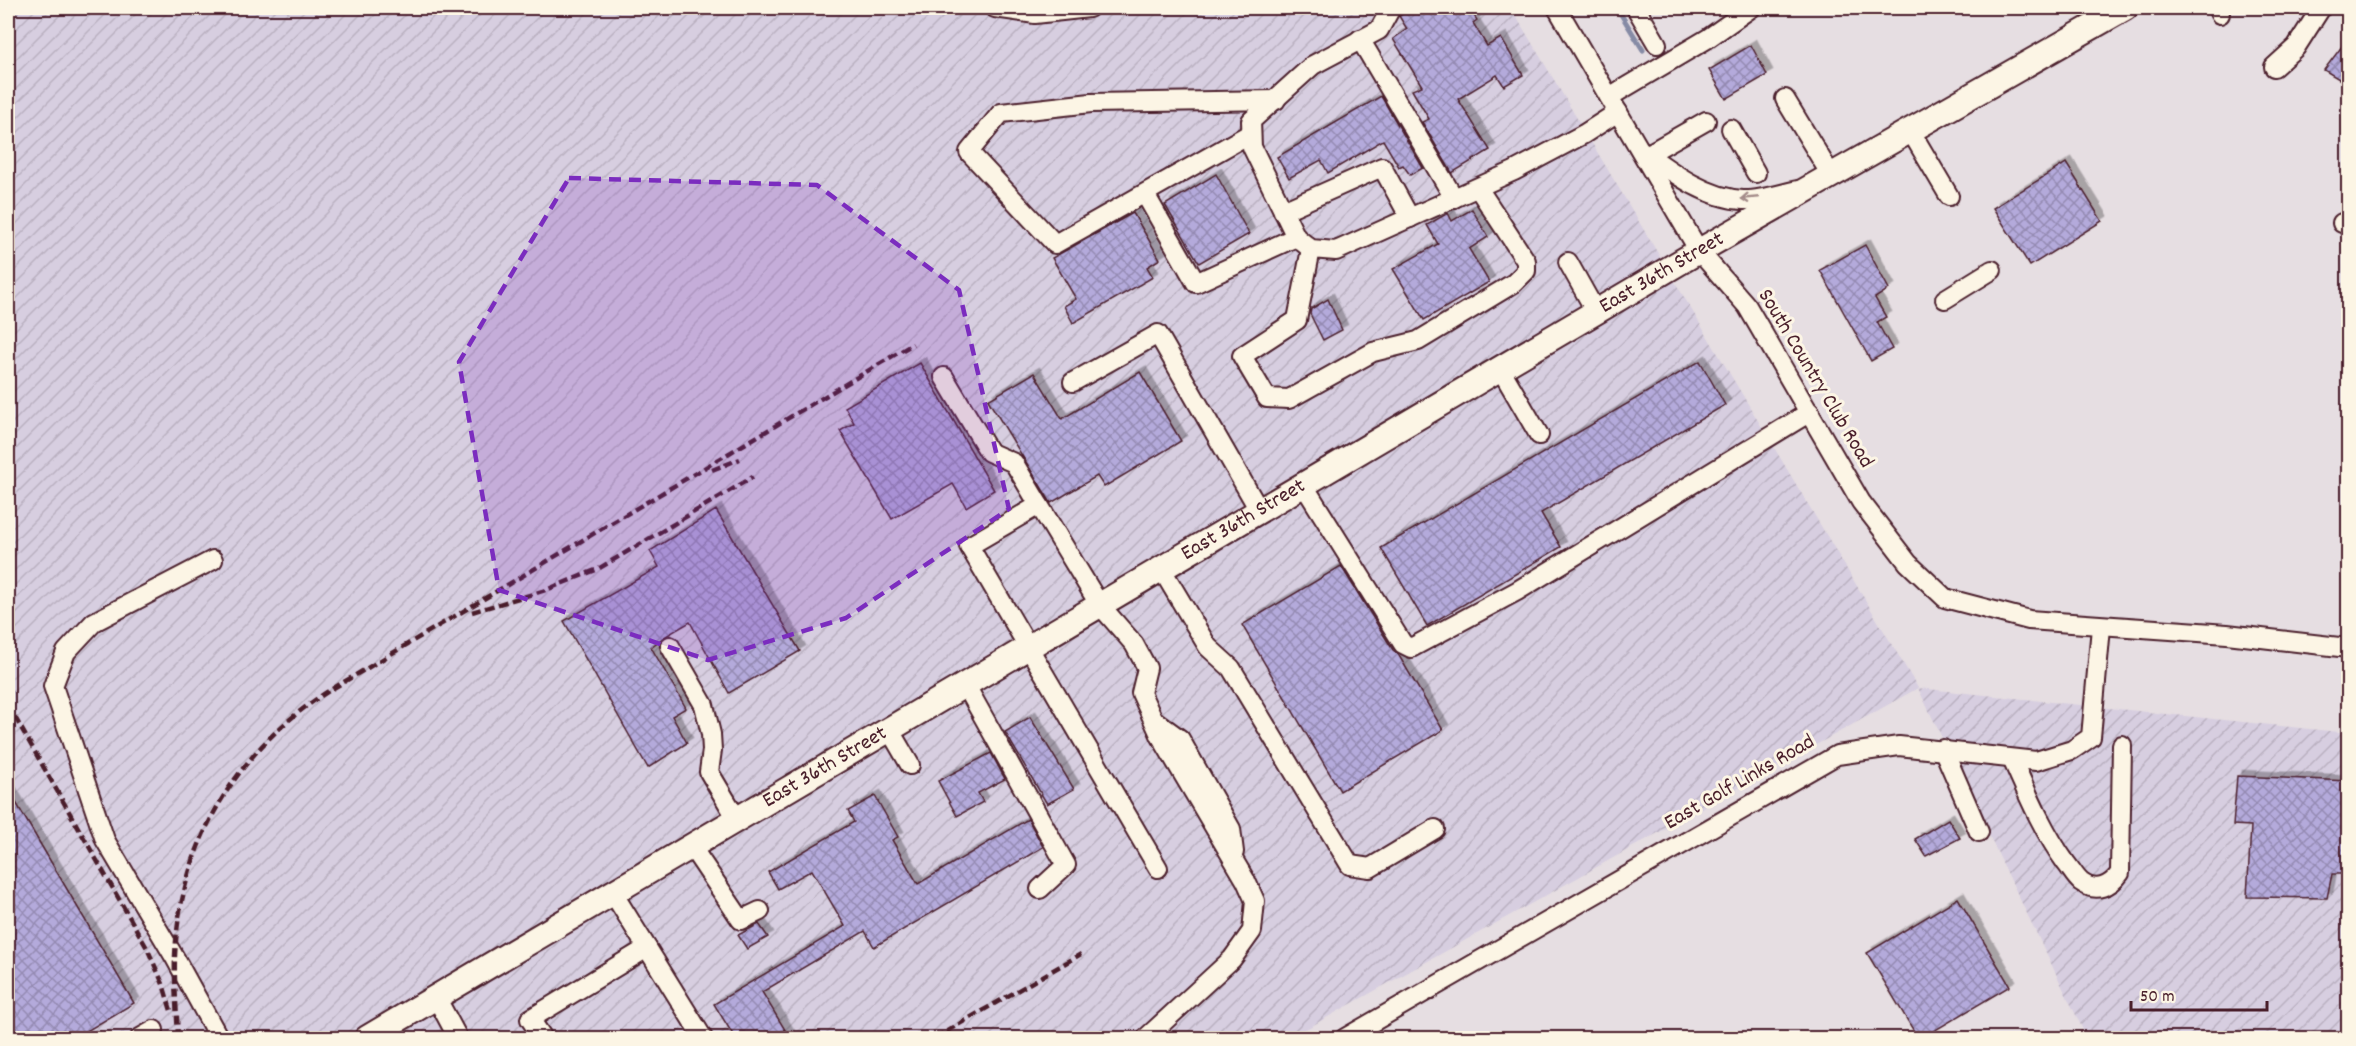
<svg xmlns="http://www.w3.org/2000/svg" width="2356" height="1046" viewBox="0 0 2356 1046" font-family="Dekko,sans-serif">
<defs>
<pattern id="industrial-furrows" width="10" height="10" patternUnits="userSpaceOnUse" patternTransform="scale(1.5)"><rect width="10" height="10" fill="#d7cee0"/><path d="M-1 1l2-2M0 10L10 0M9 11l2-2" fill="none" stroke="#bab0c0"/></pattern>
<pattern id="building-cross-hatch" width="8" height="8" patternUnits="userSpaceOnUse" patternTransform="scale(1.5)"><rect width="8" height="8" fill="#b4aadb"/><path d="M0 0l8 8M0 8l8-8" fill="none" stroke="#948ab2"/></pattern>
<filter id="shadow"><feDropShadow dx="5.5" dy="-5.5" stdDeviation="0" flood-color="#0004"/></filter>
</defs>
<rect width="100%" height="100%" fill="#e6dee2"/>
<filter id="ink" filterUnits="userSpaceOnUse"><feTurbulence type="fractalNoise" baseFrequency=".0167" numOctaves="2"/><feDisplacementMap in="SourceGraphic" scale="12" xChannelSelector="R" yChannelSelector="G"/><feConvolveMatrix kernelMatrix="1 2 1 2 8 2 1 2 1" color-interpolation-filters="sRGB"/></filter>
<g filter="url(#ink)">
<polygon fill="url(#industrial-furrows)" points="8,8 1511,8 1918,688 2348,733 2348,1038 2087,1038 1918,688 1290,1038 8,1038"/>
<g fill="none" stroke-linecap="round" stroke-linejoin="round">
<g stroke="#868ba5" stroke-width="5">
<polyline points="1617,8 1643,50"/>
<polyline points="1777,9 1783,8"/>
</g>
</g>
<g fill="url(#building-cross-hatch)" stroke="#4a1f2b" stroke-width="1.5" filter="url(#shadow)">
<polygon points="1413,8 1469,8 1477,20 1473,23 1487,46 1501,38 1523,75 1504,86 1497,75 1458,99 1490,150 1452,173 1422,122 1429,119 1412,90 1422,86 1393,39 1407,29 1399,16"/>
<polygon points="2349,37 2349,85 2324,70"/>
<polygon points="1751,45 1767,75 1726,99 1709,70"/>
<polygon points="1381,96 1423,168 1410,175 1403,165 1399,167 1383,140 1328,173 1321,160 1289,178 1277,157"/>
<polygon points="2066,163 2102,221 2030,266 1993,208"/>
<polygon points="1216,174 1249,234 1199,263 1165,205"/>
<polygon points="1472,209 1488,237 1469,249 1489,282 1424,320 1393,269 1438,244 1427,225 1448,213 1452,221"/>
<polygon points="1133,213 1160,259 1147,267 1153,277 1073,323 1064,306 1076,299 1052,258"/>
<polygon points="1865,245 1889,289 1875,298 1886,317 1877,322 1892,349 1871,361 1820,270"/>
<polygon points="1328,299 1342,330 1323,340 1310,314 1311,309"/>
<polygon points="1700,361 1725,405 1541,513 1561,547 1427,626 1381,548"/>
<polygon points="920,363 994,490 966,507 953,484 892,519 840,431 854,423 845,407"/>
<polygon points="1140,372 1181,441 1104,487 1097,476 1051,503 988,400 1034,373 1062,419"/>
<polygon points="716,510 800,651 729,693 690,622 664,637 651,647 686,708 672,716 687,743 648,768 564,621 659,567 650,551"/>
<polygon points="1341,566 1393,650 1398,654 1443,730 1340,791 1242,625"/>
<polygon points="1030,717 1074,789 1047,804 1005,732"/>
<polygon points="991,753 1005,779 978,793 983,802 957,816 938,781"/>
<polygon points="2237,776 2349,781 2349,874 2332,874 2327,898 2247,897 2251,826 2233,825"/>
<polygon points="8,789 134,1003 75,1038 8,1038"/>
<polygon points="875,796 898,837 892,840 918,884 1028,819 1043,847 874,947 865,931 762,992 790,1038 735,1038 714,1004 845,926 812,870 778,889 768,872 854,822 848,811"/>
<polygon points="1948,819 1960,838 1926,856 1915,839"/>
<polygon points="1958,898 2010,986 1922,1038 1918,1038 1867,953"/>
<polygon points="759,924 768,937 747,949 738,935"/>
</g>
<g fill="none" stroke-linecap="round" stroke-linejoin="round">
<g stroke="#4a1f2b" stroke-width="22">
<g id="minor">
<polyline points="995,8 1035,14 1089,8"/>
<polyline points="1391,8 1379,30 1313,65 1251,121 1252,147 1296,237 1311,249 1336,251 1514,171 1584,134 1618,112"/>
<polyline points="1557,8 1699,251 1747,306 1861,502 1908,563 1945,598 2029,620 2227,634 2348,648"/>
<polyline points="1636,8 1657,44"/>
<polyline points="2217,8 2220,14"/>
<polyline points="1360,39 1454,198"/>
<polyline points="2274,67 2296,47 2321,8"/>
<polyline points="1609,97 1707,39 1751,8"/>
<polyline points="1785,99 1831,175"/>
<polyline points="1731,129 1756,173"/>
<polyline points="1910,130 1949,196"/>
<polyline points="1251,133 1055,244 969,152 1001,113 1091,103 1276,100"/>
<path d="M1644,152C1673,173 1706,198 1743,200C1759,201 1783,193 1798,190"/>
<polyline points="1648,154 1706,121"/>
<polyline points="1145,194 1196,283 1296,237"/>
<polyline points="1283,211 1382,167 1410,218"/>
<polyline points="2342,223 2348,222"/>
<polyline points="1311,249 1297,320 1242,356 1267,398 1289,399 1373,352 1418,341 1514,283 1526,271 1526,261 1478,188"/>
<polyline points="1568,262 1596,312"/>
<polyline points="1945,299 1992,270"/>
<polyline points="1500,368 1539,435"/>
<polyline points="944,377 989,452 1014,463 1039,505"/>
<polyline points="1073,382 1158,334 1259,510"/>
<polyline points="1303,484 1403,644 1411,648 1517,591 1810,412"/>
<polyline points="213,560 94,622 66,652 53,686 105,840 175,958 219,1038"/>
<polyline points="1161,568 1208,647 1231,668 1350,865 1370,868 1435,829"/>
<polyline points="670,646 704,705 711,734 712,750 709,772 737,819"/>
<polyline points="965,684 1066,865 1040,889"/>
<polyline points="1154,720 1180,739 1231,829 1234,852"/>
<polyline points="889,729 910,765"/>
<polyline points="1943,749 1979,832"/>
<path d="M2012,759C2028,795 2043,831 2066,863C2071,869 2075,877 2081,882C2096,893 2110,887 2120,873L2122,745"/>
<polyline points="691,846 741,920 760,911"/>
<polyline points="613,893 703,1038"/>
<polyline points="436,997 458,1038"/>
<polyline points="140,1038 154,1030"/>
<polyline points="543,1038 530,1019 647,948"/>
<polyline points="1146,1038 1232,959 1252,931 1255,901 1246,881 1161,737 1141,693 1147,668 1134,644 1099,604 1039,505 969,546 1158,868"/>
<polyline points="1345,1038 1837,755 1899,746 2036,761 2072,750 2091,737 2101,627"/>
</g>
</g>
<g stroke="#4a1f2b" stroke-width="28">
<g id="major">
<path id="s1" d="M367,1038L1699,251L2125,8"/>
</g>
</g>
<use href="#minor" stroke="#fcf5e5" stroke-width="18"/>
<use href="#major" stroke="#fcf5e5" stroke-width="24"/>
<g stroke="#4a1f2b" stroke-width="4.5" stroke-dasharray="9 4.5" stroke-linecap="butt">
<polyline points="712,470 740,459"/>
<polyline points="472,612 546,590 598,569 753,477"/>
<polyline points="8,705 147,948 163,984 172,1014"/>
<path d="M178,1038C177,1011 174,983 175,956C180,846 235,751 327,692L913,344"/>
<polyline points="935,1038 1081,954"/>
</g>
</g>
<defs><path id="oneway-shaft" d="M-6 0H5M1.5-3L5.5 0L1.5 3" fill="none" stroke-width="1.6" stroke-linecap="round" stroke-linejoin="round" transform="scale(1.5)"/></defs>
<use stroke="#a38a88" href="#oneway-shaft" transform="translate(1750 198) rotate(175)"/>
</g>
<path fill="#7b2cbf" fill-opacity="0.2" stroke="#7b2cbf" stroke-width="4.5" stroke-dasharray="12 8" stroke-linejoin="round" d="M569,178L817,185L959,290L1009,509L846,618L708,660L499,590L459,362Z"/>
<g text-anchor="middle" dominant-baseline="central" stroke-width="6" stroke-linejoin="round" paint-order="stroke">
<g font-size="22" fill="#4a1f2b" stroke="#fcf5e5">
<text stroke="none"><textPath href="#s1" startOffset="1504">East 36th Street</textPath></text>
<text transform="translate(1815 379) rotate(59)">South Country Club Road</text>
<text stroke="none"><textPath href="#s1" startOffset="1018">East 36th Street</textPath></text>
<text stroke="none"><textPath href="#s1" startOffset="532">East 36th Street</textPath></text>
<text transform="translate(1740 783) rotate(-30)">East Golf Links Road</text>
</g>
</g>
<rect width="2356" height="1046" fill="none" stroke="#fcf5e5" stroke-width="30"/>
<rect x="15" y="15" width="2326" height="1016" fill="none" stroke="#4a1f2b" stroke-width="2" filter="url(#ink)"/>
<path d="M2131 1001v9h136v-9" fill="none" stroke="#4a1f2b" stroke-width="3"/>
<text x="2140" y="1001" font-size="18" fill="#4a1f2b" stroke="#fcf5e5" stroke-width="4.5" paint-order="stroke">50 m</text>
</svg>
